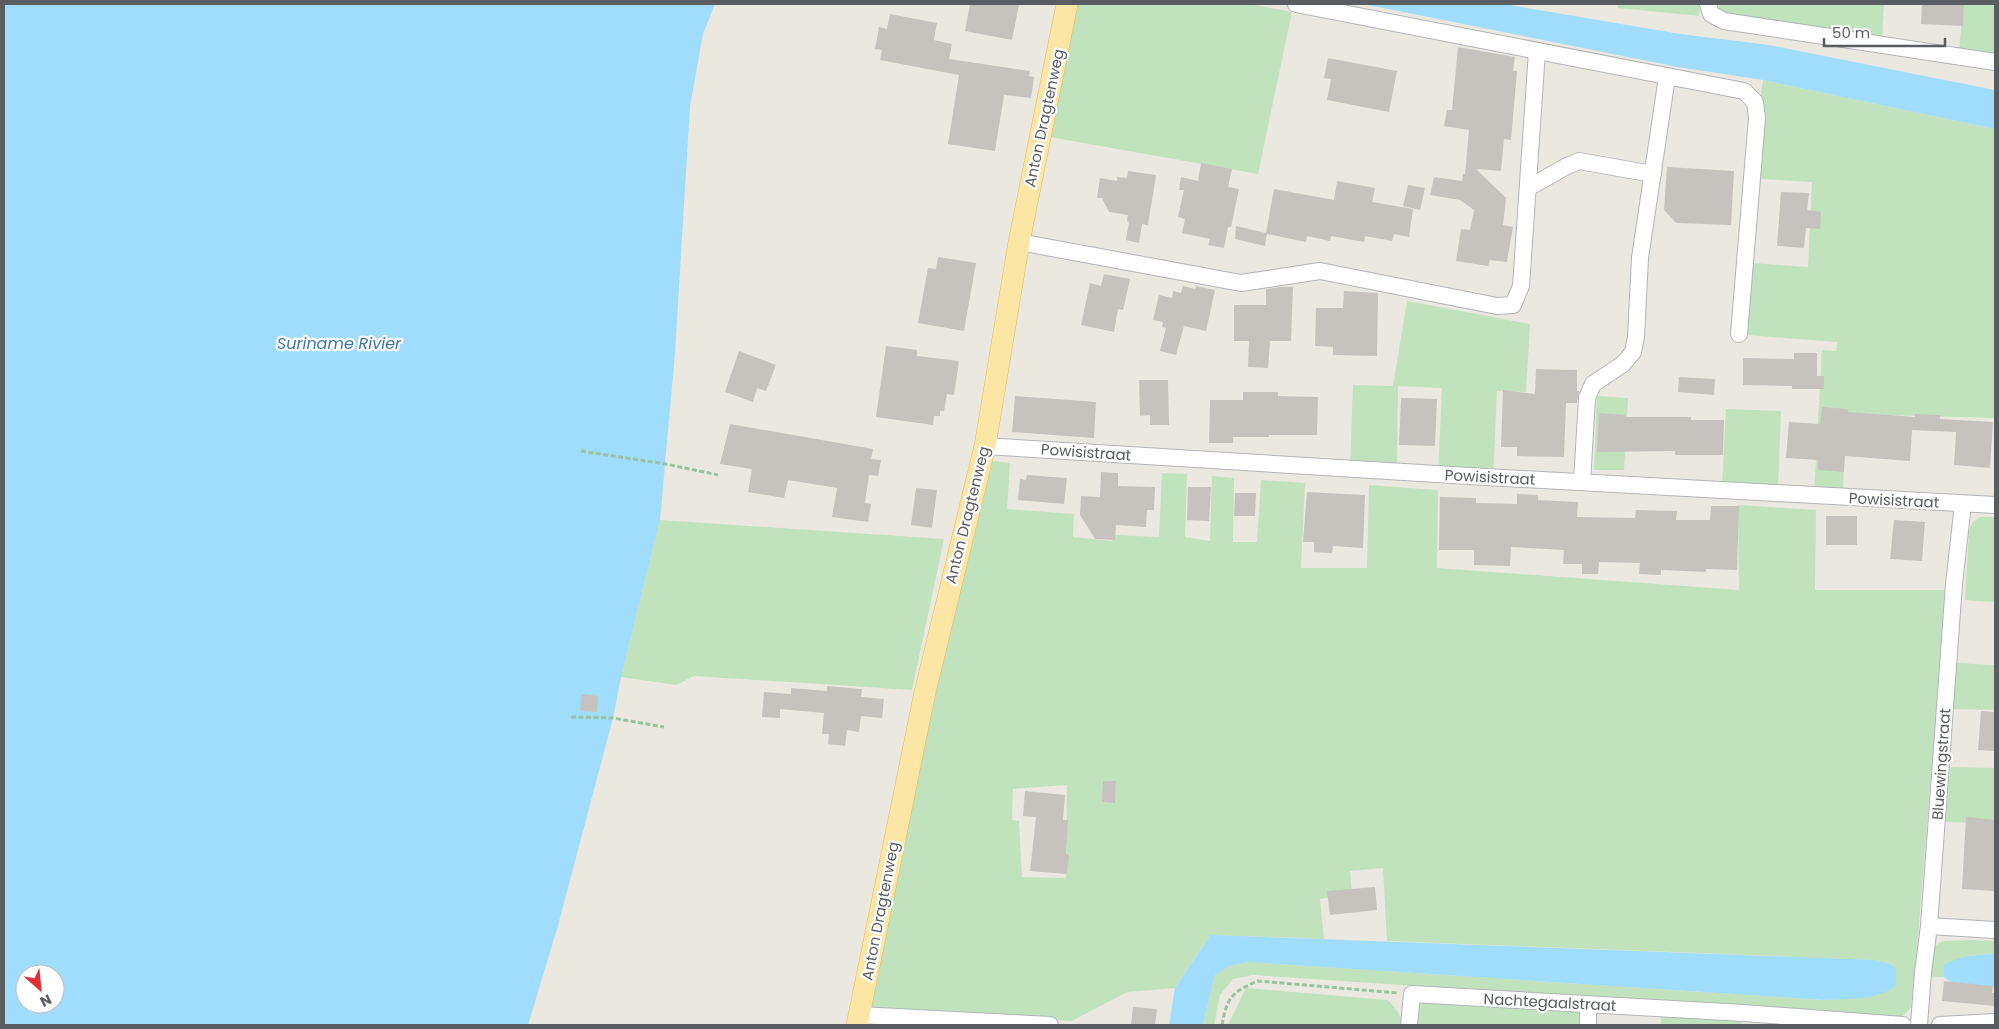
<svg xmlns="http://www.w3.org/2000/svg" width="1999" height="1029" viewBox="0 0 1999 1029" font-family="Poppins,sans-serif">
<rect width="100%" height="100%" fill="#ebe8e0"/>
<g fill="#c0e3bd" fill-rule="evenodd">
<polygon points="1077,4 1250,4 1292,12 1258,174 1050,137"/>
<polygon points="1618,4 1700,4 1699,16 1618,8"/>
<polygon points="1719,4 1884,4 1882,42 1719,12"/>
<polygon points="1963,4 1995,4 1995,58 1959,53"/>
<polygon points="1763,80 1995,129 1995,418 1845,414 1843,496 1814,495 1822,350 1836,351 1837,342 1746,335 1751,263 1808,267 1812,182 1761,179 1762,117 1760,101"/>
<polygon points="1407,301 1530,324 1526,392 1497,391 1493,477 1438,474 1442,388 1398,386 1397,472 1350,470 1353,385 1393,386"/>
<polygon points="1597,396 1628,398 1624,470 1594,470"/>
<polygon points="1726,409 1781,411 1778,488 1722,486"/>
<path d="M994,461L1010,463L1007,509L1074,514L1073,537L1112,541L1115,535L1159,537L1162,473L1187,474L1185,537L1210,541L1212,476L1234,478L1233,542H1257L1261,480L1305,483L1301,568H1367L1369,485L1438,490L1437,568L1739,590L1738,505L1816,510L1815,590H1946L1916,961L1911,1007L1905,1014L1898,1018L1253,975L1233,979L1220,995L1214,1025H1203L1215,975L1230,966L1248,962L1824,1000L1865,998L1875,960L1387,941L1383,868L1350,871L1352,895L1320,899L1324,939L1211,935L1175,988L1127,992L1072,1021L868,1010L898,877L912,796L983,467ZM1067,785L1066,878L1022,877L1019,821L1012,820L1013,789Z"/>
<polygon points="1980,517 1995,517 1995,602 1965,600 1969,531 1972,523"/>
<polygon points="660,520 944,539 912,690 694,676 676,685 621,677"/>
<polygon points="1956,663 1995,665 1995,710 1953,709"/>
<polygon points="1947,767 1995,768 1995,823 1944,822"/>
<polygon points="1970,940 1995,941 1995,954 1973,955 1943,966 1944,977 1929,977 1934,946 1944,941"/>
<polygon points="1246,988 1388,1000 1398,1012 1404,1025 1228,1025"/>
<polygon points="1426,1001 1577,1010 1582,1017 1582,1025 1413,1025 1419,1006"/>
<polygon points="1661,1013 1741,1016 1741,1025 1661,1025"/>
</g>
<g fill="#a0dcfb" fill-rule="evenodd">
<path d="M4,4H715L703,34L690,106L675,353L660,520L621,677L613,718L557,929L528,1025H4ZM25,974H55V1004H25Z"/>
<polygon points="1363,4 1504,4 1680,34 1769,45 1995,90 1995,129 1763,80 1678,67"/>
<path d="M1211,935L1875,960L1890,964L1896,969V985C1877,1001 1847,999 1824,1000L1248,962L1230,966L1215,975L1203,1025H1169L1175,988Z"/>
<path d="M1995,954V987L1951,982L1944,977L1943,966C1959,955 1977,955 1995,954Z"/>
</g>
<g fill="#c6c3be">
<polygon points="970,4 1019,4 1012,40 965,31"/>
<polygon points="1922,4 1964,4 1963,26 1921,24"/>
<polygon points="890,14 937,23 934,40 952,44 949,59 1030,71 1029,76 1034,77 1031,98 1004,95 995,151 948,144 959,75 880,60 882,50 875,49 879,27 887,29"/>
<polygon points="1458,47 1515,57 1513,71 1517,71 1511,140 1504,139 1501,171 1476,169 1506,198 1503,225 1513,227 1507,262 1490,260 1488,266 1456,261 1461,229 1470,230 1474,210 1460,200 1430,195 1434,177 1462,181 1463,174 1465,174 1469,130 1444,126 1447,110 1452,110"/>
<polygon points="1328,58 1397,71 1389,112 1327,100 1331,79 1324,78"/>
<polygon points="1201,163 1232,169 1228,187 1239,189 1231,227 1228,227 1224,248 1208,245 1210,239 1182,233 1185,219 1178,217 1184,190 1179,190 1181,177 1198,181"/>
<polygon points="1667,167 1734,171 1731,225 1676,223 1664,210"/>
<polygon points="1128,171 1156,175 1148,225 1142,224 1139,243 1126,240 1129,222 1127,221 1128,215 1109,212 1102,198 1097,198 1100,178 1117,181 1117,177 1127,178"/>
<polygon points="1337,181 1375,188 1372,202 1413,209 1409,237 1394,234 1392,241 1365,236 1364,242 1331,236 1330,241 1307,236 1306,242 1267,234 1265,246 1235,239 1236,226 1266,233 1274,189 1334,200"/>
<polygon points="1408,185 1425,188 1420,210 1403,206"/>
<polygon points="1781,192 1809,193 1807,210 1821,212 1820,229 1806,228 1804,248 1777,246"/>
<polygon points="938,257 976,263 964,331 918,323 928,268 936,269"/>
<polygon points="1104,274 1130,279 1123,310 1118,309 1114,332 1081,325 1090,283 1101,286"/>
<polygon points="1183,286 1195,289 1196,286 1215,290 1206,331 1184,326 1176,355 1160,351 1166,328 1162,327 1163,322 1153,320 1159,295 1172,298 1173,291 1181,293"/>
<polygon points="1282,287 1293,287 1291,341 1270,341 1268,368 1248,367 1249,341 1234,341 1234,305 1266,305 1266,289"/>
<polygon points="1344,291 1378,293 1377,356 1333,355 1333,347 1315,346 1316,308 1343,308"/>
<polygon points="886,346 917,350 917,356 959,361 954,395 947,394 944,411 940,411 940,416 934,416 933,425 876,417"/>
<polygon points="739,351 776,365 766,391 757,388 753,402 725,392"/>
<polygon points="1794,353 1817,353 1817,376 1824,376 1824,389 1792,389 1792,386 1743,385 1743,358 1794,359"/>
<polygon points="1536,369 1577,370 1577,391 1579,391 1577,403 1566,403 1564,457 1517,456 1517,447 1501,447 1503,390 1535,394"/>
<polygon points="1679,377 1715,379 1714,395 1678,392"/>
<polygon points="1139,380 1168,380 1169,425 1150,425 1150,415 1140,416"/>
<polygon points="1243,392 1278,392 1278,396 1318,397 1317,435 1269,435 1269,437 1233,437 1233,443 1209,443 1210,400 1243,400"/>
<polygon points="1015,396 1096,402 1094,438 1012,432"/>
<polygon points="1401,398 1437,399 1435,446 1399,445"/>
<polygon points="1822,407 1848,409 1848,412 1915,417 1915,414 1940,415 1940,419 1993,422 1990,468 1954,465 1956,432 1912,430 1910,461 1845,456 1844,472 1818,470 1818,460 1786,458 1789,422 1820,424"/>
<polygon points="1599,413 1625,415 1625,417 1691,417 1691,420 1724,420 1723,455 1675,455 1675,451 1597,452"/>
<polygon points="730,424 873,449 871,459 881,460 878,476 869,475 865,503 871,504 868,522 832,517 837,488 788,480 784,498 748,492 752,469 720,464"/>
<polygon points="1101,472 1118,473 1118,486 1155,487 1154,510 1147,510 1146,527 1116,525 1115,540 1095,539 1080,515 1081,496 1100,497"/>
<polygon points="1027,475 1067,478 1064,504 1018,500 1020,479 1026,480"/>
<polygon points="1188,487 1211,487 1209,521 1187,520"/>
<polygon points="916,488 937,490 932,528 911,525"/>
<polygon points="1307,492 1365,495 1363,548 1333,546 1332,553 1314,552 1314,542 1303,542"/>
<polygon points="1235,493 1256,493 1255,516 1234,516"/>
<polygon points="1517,494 1538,495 1538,500 1578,502 1577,517 1635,518 1636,510 1677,511 1676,520 1710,520 1711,506 1739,506 1737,570 1706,569 1706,572 1661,570 1661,575 1639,574 1640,563 1599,562 1598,574 1582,574 1582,564 1563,564 1564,550 1511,547 1510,566 1474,565 1474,550 1439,550 1440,497 1476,498 1476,503 1517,504"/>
<rect x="1826" y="516" width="31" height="29"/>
<polygon points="1894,520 1925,522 1922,561 1890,559"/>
<polygon points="827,686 862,689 861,697 884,699 882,718 861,716 859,732 847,730 845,746 828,744 829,734 822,734 824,713 780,709 780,718 762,717 764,692 791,694 791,688 827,691"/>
<polygon points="582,694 598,696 597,712 580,711"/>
<polygon points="1981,711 1995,712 1995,751 1978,750"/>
<polygon points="1103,781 1116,781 1115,803 1102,802"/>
<polygon points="1025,791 1065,795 1063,820 1068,820 1066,854 1069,855 1067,874 1030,871 1036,817 1023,816"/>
<polygon points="1966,817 1995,820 1994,891 1962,889"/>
<polygon points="1375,887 1377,910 1330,915 1327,891"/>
<polygon points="1944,981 1993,986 1992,993 1995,993 1995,1006 1942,1001"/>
<polygon points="1133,1007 1157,1009 1155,1025 1131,1025"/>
</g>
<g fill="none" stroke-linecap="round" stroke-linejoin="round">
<g stroke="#b1b4b8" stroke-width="18">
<g id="minor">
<polyline points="1296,4 1744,91 1755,102 1757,118 1739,334"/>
<polyline points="1708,4 1711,14 1724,21 1995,62"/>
<polyline points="1528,188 1567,166 1579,161 1653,174"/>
<polyline points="1019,242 1241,283 1320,271 1497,306 1513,305 1521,286 1537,51"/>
<polyline points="985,446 1469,476 1995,505"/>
<polyline points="1582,482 1587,398 1593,384 1623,364 1633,352 1636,337 1640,258 1667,77"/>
<polyline points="1929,926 1995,930"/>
<polyline points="859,1015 1050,1025"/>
<polyline points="1409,1025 1412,994 1743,1013 1903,1025"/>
<polyline points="1588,1025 1588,1005"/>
<polyline points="1919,1025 1923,972 1929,926 1954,584 1963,504"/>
<polyline points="1940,1025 1995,1022"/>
</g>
</g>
<g stroke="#ebb55a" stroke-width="22">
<polyline id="major" points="857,1025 925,692 985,446 1019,242 1067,4"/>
</g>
<g stroke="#97c39f" stroke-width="3" stroke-dasharray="5 2.5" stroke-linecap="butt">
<polyline points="581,451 666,464 718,475"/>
<polyline points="571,717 613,718 664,727"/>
<path d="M1222,1025C1227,997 1232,992 1258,981L1398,993"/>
</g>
<use href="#minor" stroke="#fff" stroke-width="16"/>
<use href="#major" stroke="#fbe6a5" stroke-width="21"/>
</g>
<g text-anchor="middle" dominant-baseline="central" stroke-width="4.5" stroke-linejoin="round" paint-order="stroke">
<g font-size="15" fill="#595d61" stroke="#fff">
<text transform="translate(1044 118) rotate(-78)">Anton Dragtenweg</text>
<text transform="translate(1086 452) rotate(4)">Powisistraat</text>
<text transform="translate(1490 477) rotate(3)">Powisistraat</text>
<text transform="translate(1894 500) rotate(3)">Powisistraat</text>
<text transform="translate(967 515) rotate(-76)">Anton Dragtenweg</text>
<text transform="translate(1941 764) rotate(-86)">Bluewingstraat</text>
<text transform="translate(880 911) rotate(-79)">Anton Dragtenweg</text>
<text transform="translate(1550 1002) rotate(3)">Nachtegaalstraat</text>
</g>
<g font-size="16" font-style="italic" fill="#3d78a3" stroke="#fff">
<text x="339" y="343">Suriname Rivier</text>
</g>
</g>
<rect width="1999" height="1029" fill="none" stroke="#595d61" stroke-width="10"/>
<g transform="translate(40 989) rotate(153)"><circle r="24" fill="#ffffff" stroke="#bdbec0"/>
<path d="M0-4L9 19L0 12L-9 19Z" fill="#e13033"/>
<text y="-8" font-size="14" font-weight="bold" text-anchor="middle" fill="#595d61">N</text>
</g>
<path d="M1824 38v8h121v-8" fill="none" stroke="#595d61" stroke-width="2.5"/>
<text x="1832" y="38" font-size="15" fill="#595d61" stroke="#ffffff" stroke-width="4" paint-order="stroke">50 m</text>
</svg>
